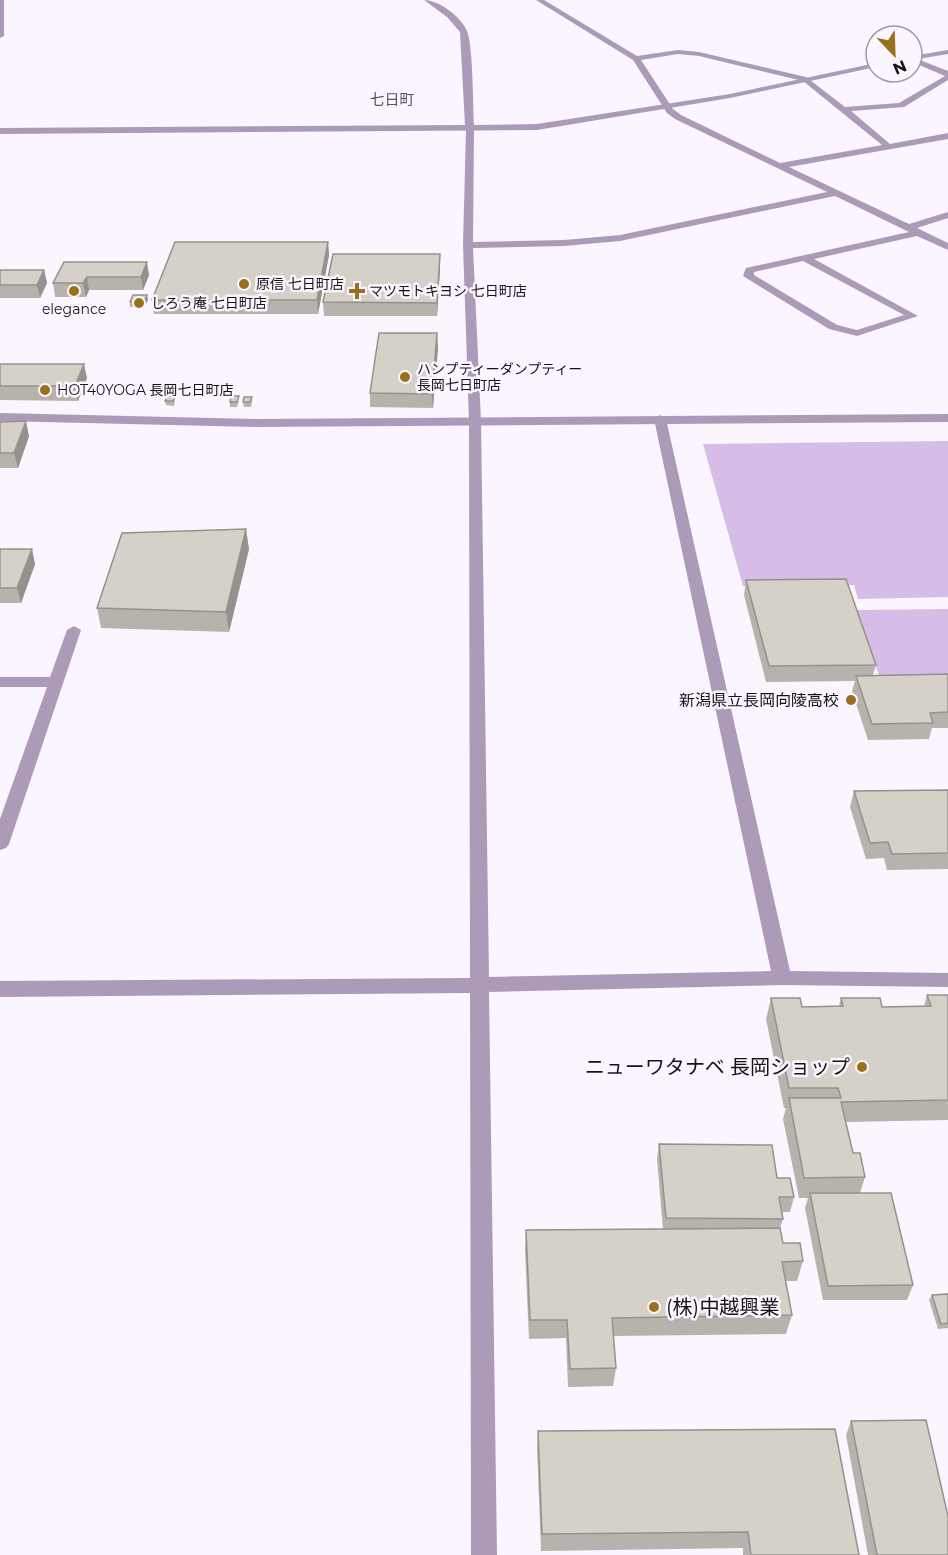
<svg xmlns="http://www.w3.org/2000/svg" width="948" height="1555" viewBox="0 0 948 1555" font-family="Montserrat,'Noto Sans JP',sans-serif">
<rect width="100%" height="100%" fill="#faf5fe"/>
<g fill="#d6bce7">
<polygon points="948,441 948,597 858,599 854,585 743,586 703,444"/>
<polygon points="948,609 948,681 881,682 857,610"/>
</g>
<g fill="none" stroke-linecap="round" stroke-linejoin="round">
<g fill="#ac9bb8" fill-rule="evenodd">
<path d="M536,0H544L637,56L678,50L699,52L806,77L845,107L899,103L945,76L912,62V57L948,71V80L904,107L851,111L890,144L948,133V139L789,167L909,224L948,212V218L917,228L948,243V250L917,236L814,259L918,316L857,336L829,329L743,276L746,268L909,232L835,196L620,241L564,246L473,248L481,421L489,977L771,971L654,419L660,415L666,419L790,971L948,973V987L782,985L489,992L497,1555H471L470,993L0,997V981L470,978L469,421L463,245L466,129L470,126L474,129L473,242L564,240L620,235L827,192L675,119L667,113L633,60ZM678,54L699,56L803,81L882,145L780,163L681,115L673,109L641,60ZM803,261L904,315L857,330L837,325L754,275V272Z"/>
<polygon points="74,626 81,630 9,844 6,848 0,850 0,819 47,687 0,687 0,677 50,677 67,630"/>
</g>
<g fill="#ac9bb8" fill-rule="evenodd">
<polygon points="0,0 4,0 4,36 0,38"/>
<path d="M424,0C439,0 461,17 467,31C473,44 473,107 474,125L537,124L730,94L876,63V67L730,98L537,130L0,134V128L465,125L460,32L447,17Z"/>
<polygon points="948,50 948,54 912,60 912,56"/>
<polygon points="0,413 257,419 948,414 948,422 257,427 0,421"/>
</g>
</g>
<g fill="#b7b3ac">
<polygon points="328,242 329,255 318,314 154,314 152,300"/>
<polygon points="64,262 149,275 143,290 89,290 86,297 55,297 53,283"/>
<polygon points="440,267 437,316 324,316 323,302"/>
<polygon points="0,270 44,270 47,283 40,298 0,298"/>
<polygon points="148,300 144,307 130,307 130,302"/>
<polygon points="438,347 433,408 370,407 370,393"/>
<polygon points="0,364 87,378 78,401 0,400"/>
<polygon points="175,396 175,400 174,406 166,405 165,401"/>
<polygon points="252,397 252,402 251,407 244,407 243,402"/>
<polygon points="239,401 237,407 230,407 230,402"/>
<polygon points="0,422 29,436 18,468 0,468"/>
<polygon points="0,549 35,564 21,603 0,603"/>
<polygon points="249,549 229,632 101,628 97,608"/>
<polygon points="746,580 876,665 873,675 948,674 948,728 932,728 929,739 868,740 852,691 855,681 766,682 744,595"/>
<polygon points="948,790 948,869 887,870 884,858 866,859 850,807 854,791"/>
<polygon points="927,995 948,995 948,1120 846,1122 853,1153 865,1177 860,1193 913,1285 907,1300 823,1300 805,1208 808,1198 799,1198 783,1119 786,1108 784,1108 766,1019 771,998 802,1007 839,1006 841,998 882,1007 924,1006"/>
<polygon points="659,1144 794,1197 790,1212 781,1212 783,1219 780,1228 783,1243 803,1261 797,1281 785,1281 792,1315 786,1334 614,1336 616,1368 613,1386 568,1387 566,1338 529,1339 525,1250 526,1230 663,1229 657,1159"/>
<polygon points="948,1294 948,1328 938,1329 929,1300 932,1295"/>
<polygon points="851,1421 948,1555 868,1555 846,1435"/>
<polygon points="538,1431 859,1555 743,1555 743,1548 541,1551 537,1449"/>
</g>
<g fill="#95928c">
<polygon points="328,242 329,255 318,314 317,300"/>
<polygon points="440,254 440,267 437,316 437,303"/>
<polygon points="147,262 149,275 143,290 141,277"/>
<polygon points="44,270 47,283 40,298 37,285"/>
<polygon points="87,277 89,290 86,297 83,283"/>
<polygon points="147,295 148,300 144,307 144,302"/>
<polygon points="437,333 438,347 433,408 432,394"/>
<polygon points="84,364 87,378 78,401 75,386"/>
<polygon points="26,421 29,436 18,468 14,453"/>
<polygon points="246,529 249,549 229,632 226,612"/>
<polygon points="32,549 35,564 21,603 17,588"/>
</g>
<g fill="#d5d0c8" stroke="#95928c" stroke-width="1.5">
<polygon points="175,242 328,242 317,300 152,300"/>
<polygon points="333,254 440,254 437,303 323,302"/>
<polygon points="64,262 147,262 141,277 87,277 83,283 53,283"/>
<polygon points="0,270 44,270 37,285 0,285"/>
<polygon points="133,295 147,295 144,302 130,302"/>
<polygon points="379,333 437,333 432,394 370,393"/>
<polygon points="0,364 84,364 75,386 0,386"/>
<polygon points="167,396 175,396 173,401 165,401"/>
<polygon points="231,396 239,396 237,402 230,402"/>
<polygon points="244,397 252,397 250,402 243,402"/>
<polygon points="26,421 14,453 0,453 0,422"/>
<polygon points="246,529 226,612 97,608 122,533"/>
<polygon points="0,549 32,549 17,588 0,588"/>
<polygon points="846,579 876,665 769,666 746,580"/>
<polygon points="948,674 948,712 930,713 933,723 872,724 856,676"/>
<polygon points="948,790 948,853 892,854 888,842 870,843 854,791"/>
<polygon points="927,995 948,995 948,1100 841,1102 853,1153 860,1153 865,1177 804,1178 789,1098 841,1098 838,1088 789,1088 771,998 800,998 802,1007 843,1006 841,998 880,998 882,1007 931,1006"/>
<polygon points="659,1144 772,1145 777,1178 790,1178 794,1197 779,1197 783,1219 666,1218"/>
<polygon points="810,1193 891,1193 913,1285 828,1286"/>
<polygon points="780,1228 783,1243 800,1243 803,1261 782,1262 792,1315 612,1318 616,1368 570,1369 567,1320 530,1320 526,1230"/>
<polygon points="948,1294 948,1323 941,1324 932,1295"/>
<polygon points="926,1420 948,1516 948,1555 877,1555 851,1421"/>
<polygon points="835,1429 859,1555 751,1555 748,1532 542,1534 538,1431"/>
</g>
<g fill="#99701d" stroke="#faf5fe" stroke-width="2">
<circle cx="244" cy="284" r="6"/>
<circle cx="74" cy="291" r="6"/>
<path d="M354 282h6v6h6v6h-6v6h-6v-6h-6v-6h6z"/>
<circle cx="139" cy="303" r="6"/>
<circle cx="405" cy="377" r="6"/>
<circle cx="45" cy="390" r="6"/>
<circle cx="851" cy="700" r="6"/>
<circle cx="862" cy="1067" r="6"/>
<circle cx="654" cy="1307" r="6"/>
</g>
<g text-anchor="middle" dominant-baseline="central" stroke-width="5" stroke-linejoin="round" paint-order="stroke">
<g font-size="14" fill="#141316" stroke="#faf5fe" text-anchor="start">
<text x="256" y="284">原信 七日町店</text>
<text x="369" y="291">マツモトキヨシ 七日町店</text>
<text x="151" y="303">しろう庵 七日町店</text>
<text x="74" y="309" text-anchor="middle">elegance</text>
<text x="417" y="369">ハンプティーダンプティー<tspan x="417" dy="16">長岡七日町店</tspan></text>
<text x="57" y="390">HOT40YOGA 長岡七日町店</text>
</g>
<g font-size="15" fill="#5a565d" stroke="#faf5fe">
<text x="392" y="99">七日町</text>
</g>
<g font-size="16" fill="#141316" stroke="#faf5fe" text-anchor="end">
<text x="839" y="700">新潟県立長岡向陵高校</text>
</g>
<g font-size="20" fill="#141316" stroke="#faf5fe" text-anchor="end">
<text x="850" y="1067">ニューワタナベ 長岡ショップ</text>
<text x="666" y="1307" text-anchor="start">(株)中越興業</text>
</g>
</g>
<g transform="translate(894 54) rotate(157)"><circle r="28" fill="#faf5fe" stroke="#9e9ba1" stroke-width="1.5"/>
<path d="M0-4.5L10 22L0 15L-10 22Z" fill="#99701d"/>
<text y="-9" font-size="16" font-weight="bold" text-anchor="middle" fill="#141316">N</text>
</g>
</svg>
